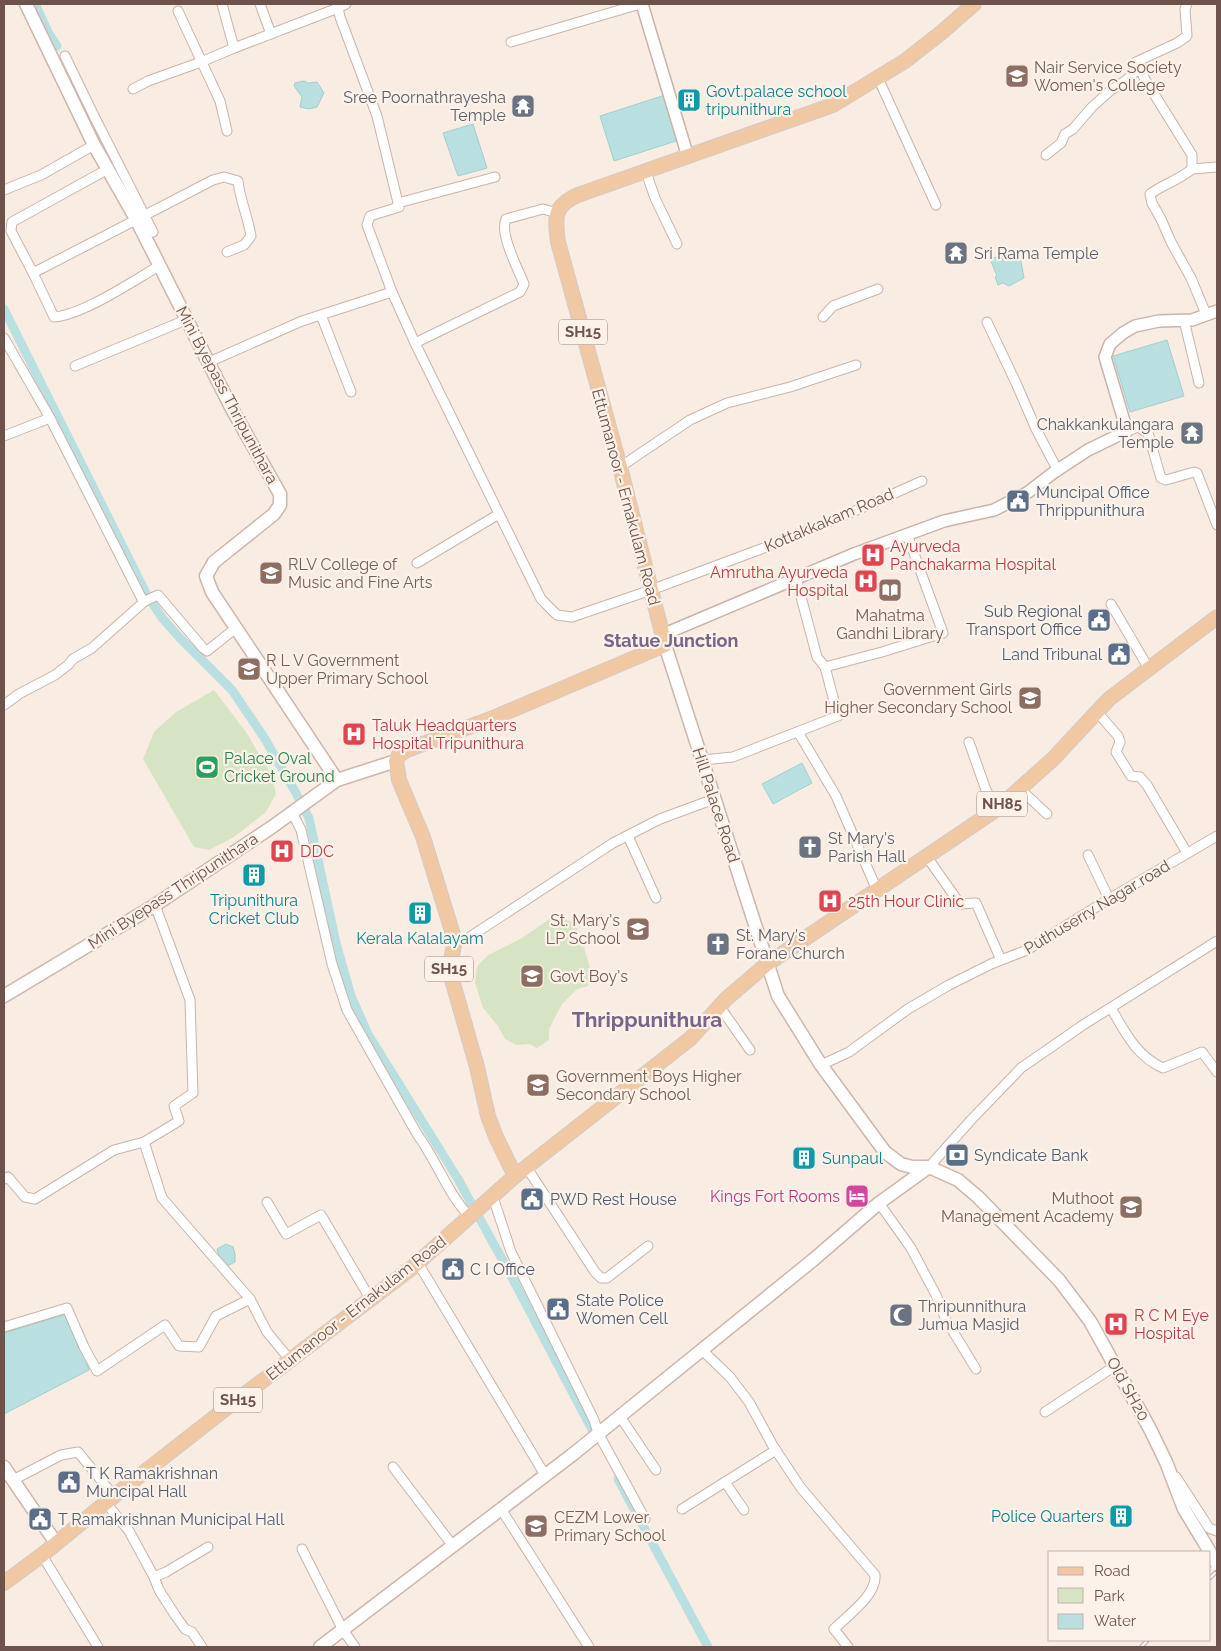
<svg xmlns="http://www.w3.org/2000/svg" width="1221" height="1651" viewBox="0 0 1221 1651" font-family="Raleway,sans-serif">
<rect width="100%" height="100%" fill="#f9ede3"/>
<g fill="#d6e4c4">
<polygon points="214,690 246,732 271,774 276,794 266,812 234,837 209,850 194,847 143,759 154,732 176,712"/>
<polygon points="559,916 575,924 580,934 591,971 591,978 588,986 577,989 562,1004 549,1029 549,1040 537,1048 530,1044 516,1045 505,1039 498,1026 483,1008 475,983 477,966 488,955 522,938 551,918"/>
</g>
<g fill="#badfe0" stroke="#a2cfd0">
<polygon points="304,81 308,83 317,82 324,93 317,107 309,109 300,107 302,97 294,86 295,83"/>
<polygon points="665,95 679,140 614,161 600,116"/>
<polygon points="473,124 487,168 458,176 443,133"/>
<polygon points="1000,256 1003,260 1009,258 1016,261 1021,261 1024,278 1009,286 1003,283 998,285 995,277 997,276 990,259"/>
<polygon points="1167,340 1184,396 1130,412 1113,356"/>
<polygon points="802,763 812,783 773,804 762,784"/>
<polygon points="226,1244 233,1247 235,1254 235,1262 227,1266 220,1260 217,1249"/>
<polygon points="70,1313 89,1370 4,1414 4,1333"/>
</g>
<g fill="none" stroke-linecap="round" stroke-linejoin="round">
<g stroke="#badfe0" stroke-width="9">
<polyline points="35,4 48,32 57,46"/>
<polyline points="4,309 148,597 163,619 180,638 232,690 265,739 296,793 309,818 336,943 351,996 368,1034 458,1179 508,1270 597,1439"/>
<polyline points="618,1479 708,1647"/>
</g>
<g stroke="#c8b4ab" stroke-width="11">
<g id="minor">
<polyline points="222,4 234,48"/>
<polyline points="260,4 271,34"/>
<polyline points="346,4 338,8 340,17 377,116 399,207 370,216 367,225 392,292 415,343 541,599 557,615 572,617 651,590 761,549 848,514 922,481"/>
<polyline points="178,11 220,101 227,131"/>
<polyline points="511,42 640,4"/>
<polyline points="65,56 94,116 153,232"/>
<path d="M1136,62L1146,81L1192,155V169C1179,180 1164,184 1150,194L1152,203L1161,219L1171,242L1191,278L1206,314"/>
<polyline points="878,78 936,205"/>
<polyline points="133,89 148,81 201,62 234,48 338,8"/>
<polyline points="1046,155 1061,143 1065,134 1073,129 1092,107 1111,90 1125,81 1134,73 1132,67 1136,62 1177,43 1187,36 1185,9 1187,4"/>
<polyline points="1192,169 1217,167"/>
<polyline points="646,172 655,198 677,244"/>
<polyline points="4,190 41,175 94,145"/>
<polyline points="398,203 495,177"/>
<path d="M159,266C133,281 83,315 54,317L33,273L213,180L224,177L238,181C240,200 248,217 251,236L244,245L227,252"/>
<polyline points="33,273 11,231 12,222 108,169"/>
<polyline points="321,315 351,392"/>
<polyline points="823,317 833,306 878,289"/>
<polyline points="1184,320 1199,383"/>
<polyline points="987,322 1016,383 1036,429 1058,471"/>
<polyline points="4,338 50,418"/>
<path d="M415,343L520,292L524,284C518,269 499,233 506,219L543,209L557,213"/>
<polyline points="209,362 302,321 392,292"/>
<polyline points="75,366 188,319"/>
<polyline points="1127,431 1138,427 1148,433 1161,478 1166,480 1194,472 1197,473 1217,525"/>
<polyline points="4,436 50,418 142,599 145,601 158,595 203,648 207,651 236,628"/>
<polyline points="620,467 690,420 727,403 790,387 856,365"/>
<polyline points="417,563 499,514"/>
<polyline points="796,578 817,657 825,667"/>
<polyline points="1111,604 1149,669"/>
<polyline points="4,705 19,694 55,675 68,665 73,659 92,648 145,601"/>
<polyline points="1097,712 1118,736 1120,742 1116,752 1131,776 1140,777 1147,785 1187,853"/>
<polyline points="798,732 836,796 877,890"/>
<polyline points="969,742 986,790 997,809"/>
<polyline points="702,760 733,757 838,716 825,667 882,652 943,633 907,534"/>
<polyline points="1020,789 1047,814"/>
<path d="M292,812L301,830L332,964L347,1010L417,1134C437,1161 447,1193 470,1217"/>
<polyline points="628,836 656,898"/>
<polyline points="1088,855 1109,899"/>
<polyline points="927,857 960,904 976,903 1001,960"/>
<polyline points="155,905 190,1000 193,1093 174,1106 179,1121 144,1142 162,1198 250,1299"/>
<polyline points="455,941 465,940 613,843 660,819 714,799"/>
<polyline points="720,1007 750,1050"/>
<path d="M1111,1008C1125,1032 1136,1056 1163,1068L1202,1052L1217,1072"/>
<polyline points="821,1065 849,1052 908,1009 949,985 991,964 1027,950 1109,899 1217,836"/>
<polyline points="929,1167 971,1120 1021,1068 1083,1025 1217,941"/>
<polyline points="527,1168 595,1272 601,1278 607,1278 648,1246"/>
<polyline points="4,1179 8,1177 25,1197 35,1199 114,1150 144,1142"/>
<polyline points="493,1197 511,1252 594,1420 598,1433 645,1519"/>
<polyline points="267,1202 286,1234 321,1215 371,1300"/>
<polyline points="879,1203 911,1248 936,1295 946,1320 976,1369"/>
<polyline points="418,1263 545,1475"/>
<polyline points="4,1327 67,1308 84,1347 97,1371 165,1325 179,1346 199,1347 216,1316 250,1299 267,1332 291,1361"/>
<path d="M701,1349L730,1377L749,1402L773,1446L801,1488L875,1575C877,1595 847,1616 834,1629L848,1647"/>
<polyline points="1045,1412 1115,1366"/>
<polyline points="619,1415 656,1470"/>
<polyline points="393,1467 453,1546"/>
<polyline points="1176,1477 1209,1528 1217,1531"/>
<polyline points="13,1480 61,1455 78,1452 114,1496"/>
<polyline points="725,1482 744,1510"/>
<polyline points="106,1503 129,1531 154,1577 159,1590 175,1615 185,1629 192,1632 202,1647"/>
<polyline points="501,1509 589,1647"/>
<polyline points="682,1509 776,1450"/>
<polyline points="302,1549 343,1630 355,1647"/>
<polyline points="42,1555 98,1647"/>
<polyline points="154,1577 166,1572 208,1547"/>
</g>
</g>
<g stroke="#c8b4ab" stroke-width="14">
<g id="tertiary">
<polyline points="642,4 688,157"/>
<polyline points="662,635 854,554 944,521 994,510 1027,493 1053,473 1088,450 1127,431 1105,357 1110,344 1123,333 1135,326 1159,321 1192,320 1217,311"/>
</g>
</g>
<g stroke="#cdb6ac" stroke-width="15">
<g id="secondary">
<polyline points="26,4 94,145 136,219 232,409 280,494 280,505 274,514 214,562 206,576 212,592 337,780"/>
<polyline points="665,645 778,996 821,1065 885,1152 901,1164 912,1167 929,1167 958,1180 978,1197 1059,1280 1090,1321 1150,1429 1166,1462 1184,1509 1201,1537"/>
<polyline points="4,996 152,907 272,827 337,780 396,761"/>
<polyline points="4,1467 56,1543"/>
<polyline points="320,1647 572,1455 813,1260 879,1203 929,1167"/>
</g>
</g>
<g stroke="#d4cbc9" stroke-width="16">
<g id="primary">
<path d="M515,1176L496,1137L488,1116L477,1067L449,969L455,941L423,837L399,780L396,761L399,755L407,750L493,718L665,645L620,467L558,242C555,217 553,206 578,195L833,105L905,61L942,32L974,4"/>
<polyline points="4,1583 42,1555 114,1496 220,1413 413,1267 515,1176 691,1038 726,999 767,964 997,809 1053,759 1109,699 1217,617"/>
</g>
</g>
<use href="#minor" stroke="#fff" stroke-width="9"/>
<use href="#tertiary" stroke="#fff" stroke-width="11"/>
<use href="#secondary" stroke="#fff" stroke-width="12"/>
<use href="#primary" stroke="#f0c8a3" stroke-width="14"/>
<g stroke="#afa4c0" stroke-width="4.5">
<g id="rail">
<polyline points="1210,1578 1217,1571"/>
<polyline points="1141,1647 1148,1640"/>
</g>
</g>
<use href="#rail" stroke="#fcf2e9" stroke-width="2.5" stroke-dasharray="8" stroke-linecap="butt"/>
<g stroke="#cdb6ac" stroke-width="15" stroke-linecap="butt">
<polyline id="secondary-bridge" points="1201,1537 1217,1564"/>
</g>
<use href="#secondary-bridge" stroke="#fff" stroke-width="12"/>
</g>
<defs>
<g id="university-square" transform="scale(1.25)"><rect x="-9" y="-9" width="18" height="18" rx="4" fill="#8d6e63" stroke="#fcf2e9"/><path d="M0-5L7-2L0 1L-7-2ZM-4 1L0 2.5L4 1V4Q0 6-4 4Z" fill="#fff"/></g>
<g id="building-square" transform="scale(1.25)"><rect x="-9" y="-9" width="18" height="18" rx="4" fill="#0f9aa8" stroke="#fcf2e9"/><path d="M-4-6H4V6H1V3H-1V6H-4ZM-2.5-4.3h1.7v1.8h-1.7ZM.8-4.3h1.7v1.8H.8ZM-2.5-1h1.7V.8h-1.7ZM.8-1h1.7V.8H.8Z" fill="#fff"/></g>
<g id="temple-square" transform="scale(1.25)"><rect x="-9" y="-9" width="18" height="18" rx="4" fill="#6b7280" stroke="#fcf2e9"/><path d="M0-6L5-2H3V0L6.5 2.5H4V6H1.5V3h-3V6H-4V2.5H-6.5L-3 0V-2H-5Z" fill="#fff"/></g>
<g id="civic-square" transform="scale(1.25)"><rect x="-9" y="-9" width="18" height="18" rx="4" fill="#5c6f8a" stroke="#fcf2e9"/><path d="M-.6-6.5H3V-4.5H.6V-3L4-1V1h2V6H-6V1h2V-1L-.6-3ZM-1.2 2.5V6h2.4V2.5Z" fill="#fff"/></g>
<g id="hospital-square" transform="scale(1.25)"><rect x="-9" y="-9" width="18" height="18" rx="4" fill="#e0444e" stroke="#fcf2e9"/><path d="M-5-5h3v3.5h4V-5h3V5h-3V1.5h-4V5h-3Z" fill="#fff"/></g>
<g id="library-square" transform="scale(1.25)"><rect x="-9" y="-9" width="18" height="18" rx="4" fill="#8d6e63" stroke="#fcf2e9"/><path d="M-6-4Q-3-5.5-.7-3.5V5Q-3 3-6 4ZM6-4Q3-5.5 .7-3.5V5Q3 3 6 4Z" fill="#fff"/></g>
<g id="school-square" transform="scale(1.25)"><rect x="-9" y="-9" width="18" height="18" rx="4" fill="#8d6e63" stroke="#fcf2e9"/><path d="M0-5L7-2L0 1L-7-2ZM-4 1L0 2.5L4 1V4Q0 6-4 4Z" fill="#fff"/></g>
<g id="stadium-square" transform="scale(1.25)"><rect x="-9" y="-9" width="18" height="18" rx="4" fill="#2e9e5b" stroke="#fcf2e9"/><path d="M0-5a6.5 5 0 1 0 0 10a6.5 5 0 1 0 0-10ZM-3.5-1.8h7v3.6h-7Z" fill="#fff"/></g>
<g id="church-square" transform="scale(1.25)"><rect x="-9" y="-9" width="18" height="18" rx="4" fill="#6b7280" stroke="#fcf2e9"/><path d="M-1.2-6h2.4v3.5h3.3v2.4h-3.3V6h-2.4V-.1h-3.3v-2.4h3.3Z" fill="#fff"/></g>
<g id="bank-square" transform="scale(1.25)"><rect x="-9" y="-9" width="18" height="18" rx="4" fill="#5c6f8a" stroke="#fcf2e9"/><path d="M-6-4H6V4H-6ZM0-2.3a2.3 2.3 0 1 0 0 4.6a2.3 2.3 0 1 0 0-4.6Z" fill="#fff"/></g>
<g id="hotel-square" transform="scale(1.25)"><rect x="-9" y="-9" width="18" height="18" rx="4" fill="#d1479c" stroke="#fcf2e9"/><path d="M-6-4.5h1.5V1H6V5H4.5V3h-9V5H-6ZM-4 0a1.8 1.8 0 1 1 3.6 0ZM.5 0V-2.5h3Q6-2.5 6 0Z" fill="#fff"/></g>
<g id="mosque-square" transform="scale(1.25)"><rect x="-9" y="-9" width="18" height="18" rx="4" fill="#6b7280" stroke="#fcf2e9"/><path d="M3.5-4.9A6 6 0 1 0 3.5 4.9A5 5 0 1 1 3.5-4.9Z" fill="#fff"/></g>
</defs>
<g fill-rule="evenodd">
<use href="#university-square" x="1017" y="76"/>
<use href="#building-square" x="689" y="100"/>
<use href="#temple-square" x="523" y="106"/>
<use href="#temple-square" x="956" y="253"/>
<use href="#temple-square" x="1192" y="433"/>
<use href="#civic-square" x="1018" y="501"/>
<use href="#hospital-square" x="873" y="555"/>
<use href="#university-square" x="271" y="573"/>
<use href="#hospital-square" x="866" y="581"/>
<use href="#library-square" x="890" y="590"/>
<use href="#civic-square" x="1099" y="620"/>
<use href="#civic-square" x="1119" y="654"/>
<use href="#school-square" x="249" y="669"/>
<use href="#school-square" x="1030" y="698"/>
<use href="#hospital-square" x="354" y="734"/>
<use href="#stadium-square" x="207" y="767"/>
<use href="#church-square" x="810" y="847"/>
<use href="#hospital-square" x="282" y="851"/>
<use href="#building-square" x="254" y="875"/>
<use href="#hospital-square" x="830" y="901"/>
<use href="#building-square" x="420" y="913"/>
<use href="#school-square" x="638" y="929"/>
<use href="#church-square" x="718" y="944"/>
<use href="#school-square" x="532" y="976"/>
<use href="#school-square" x="538" y="1085"/>
<use href="#bank-square" x="957" y="1155"/>
<use href="#building-square" x="804" y="1158"/>
<use href="#hotel-square" x="857" y="1196"/>
<use href="#civic-square" x="532" y="1199"/>
<use href="#university-square" x="1131" y="1207"/>
<use href="#civic-square" x="453" y="1269"/>
<use href="#civic-square" x="558" y="1309"/>
<use href="#mosque-square" x="901" y="1315"/>
<use href="#hospital-square" x="1116" y="1324"/>
<use href="#civic-square" x="69" y="1482"/>
<use href="#building-square" x="1121" y="1516"/>
<use href="#civic-square" x="40" y="1519"/>
<use href="#school-square" x="536" y="1526"/>
</g>
<g text-anchor="middle" dominant-baseline="central" stroke-width="4.5" stroke-linejoin="round" paint-order="stroke">
<g fill="#fcf2e9" stroke="#99837b" stroke-width="1">
<rect x="559" y="319.5" width="48" height="25" rx="4"/>
<rect x="977" y="791.5" width="50" height="25" rx="4"/>
<rect x="425" y="956.5" width="48" height="25" rx="4"/>
<rect x="214" y="1387.5" width="48" height="25" rx="4"/>
</g>
<g font-size="15" font-weight="bold" fill="#6e534c">
<text x="583" y="332">SH15</text>
<text x="1002" y="804">NH85</text>
<text x="449" y="969">SH15</text>
<text x="238" y="1400">SH15</text>
</g>
<g font-size="16" fill="#785e54" stroke="#fcf2e9" text-anchor="start">
<text x="1034" y="67">Nair Service Society<tspan x="1034" dy="18">Women's College</tspan></text>
<text x="288" y="564">RLV College of<tspan x="288" dy="18">Music and Fine Arts</tspan></text>
<text x="890" y="615" text-anchor="middle">Mahatma<tspan x="890" dy="18">Gandhi Library</tspan></text>
<text x="266" y="660">R L V Government<tspan x="266" dy="18">Upper Primary School</tspan></text>
<text x="1012" y="689" text-anchor="end">Government Girls<tspan x="1012" dy="18">Higher Secondary School</tspan></text>
<text x="620" y="920" text-anchor="end">St. Mary's<tspan x="620" dy="18">LP School</tspan></text>
<text x="550" y="976">Govt Boy's</text>
<text x="556" y="1076">Government Boys Higher<tspan x="556" dy="18">Secondary School</tspan></text>
<text x="1114" y="1198" text-anchor="end">Muthoot<tspan x="1114" dy="18">Management Academy</tspan></text>
<text x="554" y="1517">CEZM Lower<tspan x="554" dy="18">Primary School</tspan></text>
</g>
<g font-size="16" fill="#0d838f" stroke="#fcf2e9" text-anchor="start">
<text x="706" y="91">Govt.palace school<tspan x="706" dy="18">tripunithura</tspan></text>
<text x="254" y="900" text-anchor="middle">Tripunithura<tspan x="254" dy="18">Cricket Club</tspan></text>
<text x="420" y="938" text-anchor="middle">Kerala Kalalayam</text>
<text x="822" y="1158">Sunpaul</text>
<text x="1104" y="1516" text-anchor="end">Police Quarters</text>
</g>
<g font-size="16" fill="#5b616d" stroke="#fcf2e9" text-anchor="start">
<text x="506" y="97" text-anchor="end">Sree Poornathrayesha<tspan x="506" dy="18">Temple</tspan></text>
<text x="974" y="253">Sri Rama Temple</text>
<text x="1174" y="424" text-anchor="end">Chakkankulangara<tspan x="1174" dy="18">Temple</tspan></text>
<text x="828" y="838">St Mary's<tspan x="828" dy="18">Parish Hall</tspan></text>
<text x="736" y="935">St. Mary's<tspan x="736" dy="18">Forane Church</tspan></text>
<text x="918" y="1306">Thripunnithura<tspan x="918" dy="18">Jumua Masjid</tspan></text>
</g>
<g font-size="16" fill="#6e534c" stroke="#fcf2e9">
<text transform="translate(227 395) rotate(62)">Mini Byepass Thripunithara</text>
<text transform="translate(626 497) rotate(75)">Ettumanoor - Ernakulam Road</text>
<text transform="translate(829 520) rotate(-23)">Kottakkakam Road</text>
<text transform="translate(716 805) rotate(72)">Hill Palace Road</text>
<text transform="translate(173 891) rotate(-33)">Mini Byepass Thripunithara</text>
<text transform="translate(1097 907) rotate(-31)">Puthuserry Nagar road</text>
<text transform="translate(356 1308) rotate(-38)">Ettumanoor - Ernakulam Road</text>
<text transform="translate(1128 1389) rotate(61)">Old SH20</text>
</g>
<g font-size="16" fill="#4e5e75" stroke="#fcf2e9" text-anchor="start">
<text x="1036" y="492">Muncipal Office<tspan x="1036" dy="18">Thrippunithura</tspan></text>
<text x="1082" y="611" text-anchor="end">Sub Regional<tspan x="1082" dy="18">Transport Office</tspan></text>
<text x="1102" y="654" text-anchor="end">Land Tribunal</text>
<text x="974" y="1155">Syndicate Bank</text>
<text x="550" y="1199">PWD Rest House</text>
<text x="470" y="1269">C I Office</text>
<text x="576" y="1300">State Police<tspan x="576" dy="18">Women Cell</tspan></text>
<text x="86" y="1473">T K Ramakrishnan<tspan x="86" dy="18">Muncipal Hall</tspan></text>
<text x="58" y="1519">T Ramakrishnan Municipal Hall</text>
</g>
<g font-size="16" fill="#be3a42" stroke="#fcf2e9" text-anchor="start">
<text x="890" y="546">Ayurveda<tspan x="890" dy="18">Panchakarma Hospital</tspan></text>
<text x="848" y="572" text-anchor="end">Amrutha Ayurveda<tspan x="848" dy="18">Hospital</tspan></text>
<text x="372" y="725">Taluk Headquarters<tspan x="372" dy="18">Hospital Tripunithura</tspan></text>
<text x="300" y="851">DDC</text>
<text x="848" y="901">25th Hour Clinic</text>
<text x="1134" y="1315">R C M Eye<tspan x="1134" dy="18">Hospital</tspan></text>
</g>
<g font-size="16" fill="#27864d" stroke="#fcf2e9" text-anchor="start">
<text x="224" y="758">Palace Oval<tspan x="224" dy="18">Cricket Ground</tspan></text>
</g>
<g font-size="16" fill="#b23c85" stroke="#fcf2e9" text-anchor="end">
<text x="840" y="1196">Kings Fort Rooms</text>
</g>
<g font-size="18" font-weight="bold" fill="#78658a" stroke="#fcf2e9">
<text x="671" y="640">Statue Junction</text>
</g>
<g font-size="21" font-weight="bold" fill="#78658a" stroke="#fcf2e9">
<text x="647" y="1019">Thrippunithura</text>
</g>
</g>
<rect width="1221" height="1651" fill="none" stroke="#6e534c" stroke-width="10"/>
<rect x="1048" y="1551" width="162" height="90" fill="#fcf2e9" stroke="#c3b2aa"/>
<rect x="1058" y="1567" width="25" height="8" fill="#f0c8a3" stroke="#c3b2aa"/>
<text x="1094" y="1576" font-size="15" fill="#6e534c">Road</text>
<rect x="1058" y="1588" width="25" height="15" fill="#d6e4c4" stroke="#c3b2aa"/>
<text x="1094" y="1601" font-size="15" fill="#6e534c">Park</text>
<rect x="1058" y="1614" width="25" height="15" fill="#badfe0" stroke="#c3b2aa"/>
<text x="1094" y="1626" font-size="15" fill="#6e534c">Water</text>
</svg>
